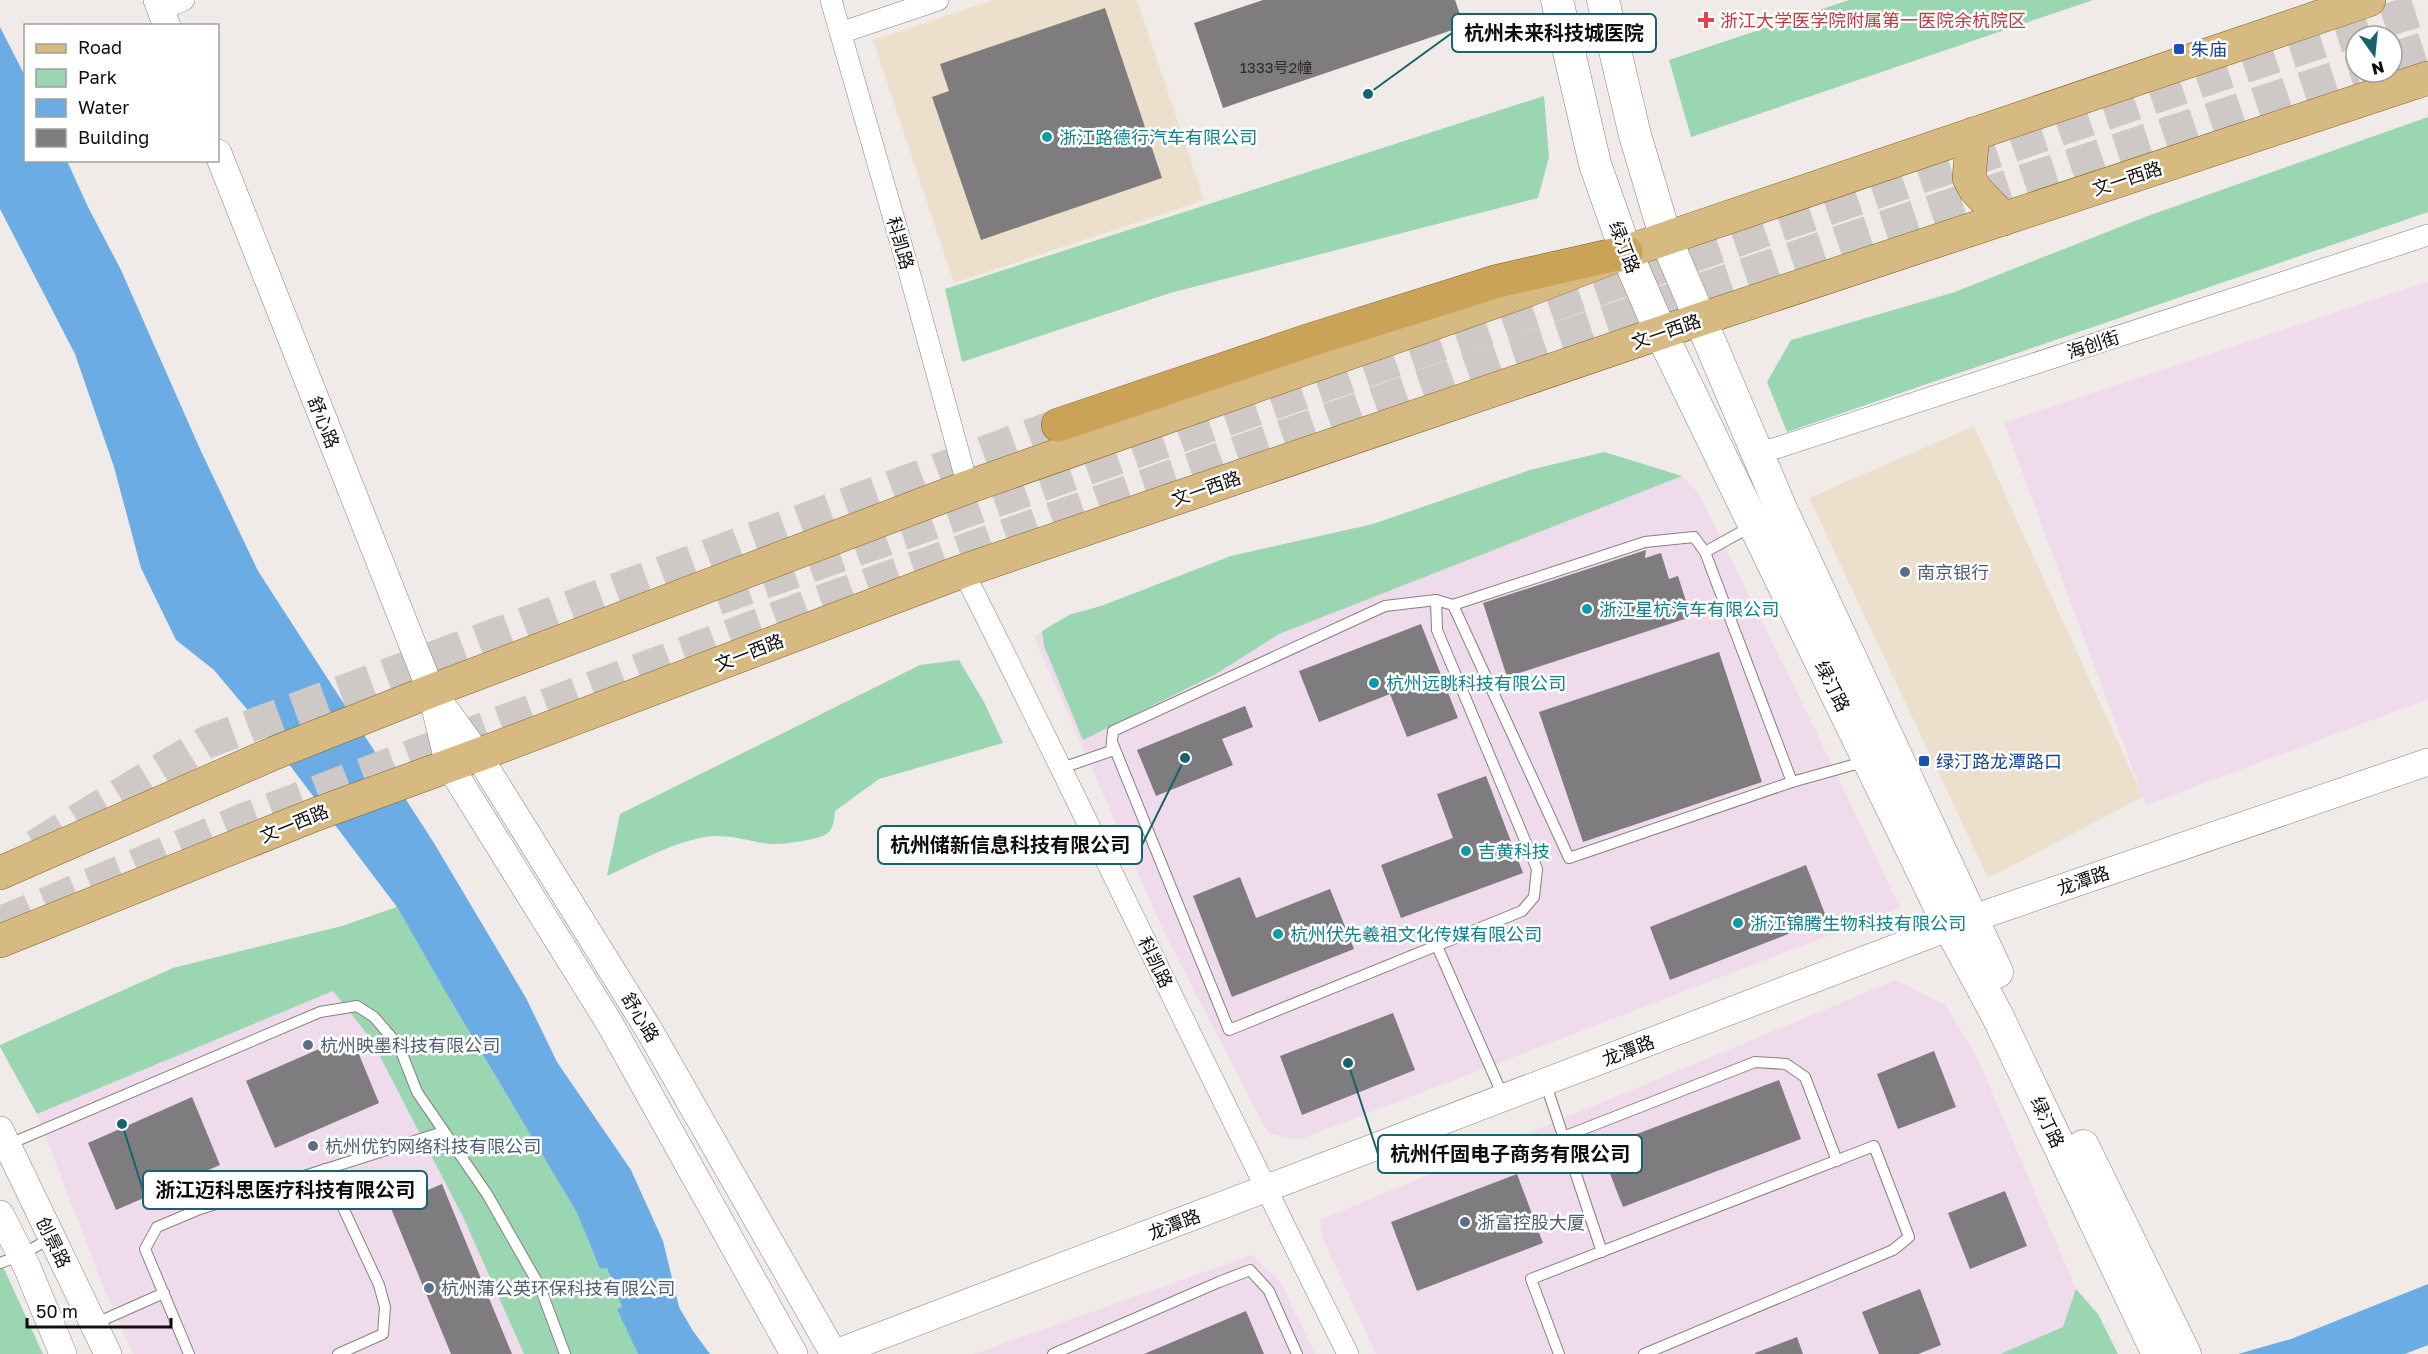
<svg xmlns="http://www.w3.org/2000/svg" width="2428" height="1354" viewBox="0 0 2428 1354" font-family="'Golos Text','Noto Sans SC',sans-serif">
<rect width="100%" height="100%" fill="#f0eae8"/>
<g fill="#ece0cc">
<polygon points="993,0 1137,0 1204,200 954,283 873,40"/>
<polygon points="1974,426 2143,797 1988,878 1809,498"/>
</g>
<g fill="#efdbeb">
<polygon points="2428,282 2428,699 2146,805 2004,423"/>
<polygon points="1604,452 1682,476 1699,494 1808,715 1900,908 1298,1140 1268,1133 1164,932 1034,637 1069,615 1101,606 1231,556 1373,524 1530,470"/>
<polygon points="1896,980 1946,1006 1977,1057 2076,1289 2063,1327 1999,1354 1376,1354 1324,1241 1320,1220"/>
<polygon points="333,991 371,1039 464,1219 524,1354 133,1354 103,1286 37,1114"/>
<polygon points="1252,1255 1280,1281 1315,1354 974,1354"/>
</g>
<g fill="#99d6b1">
<polygon points="1849,0 2093,0 1691,137 1669,60"/>
<polygon points="1544,96 1549,157 1538,198 1170,293 962,362 945,289"/>
<polygon points="2428,117 2428,212 1787,432 1767,382 1791,340 1955,292 2145,217"/>
<polygon points="1604,452 1682,476 1279,634 1216,674 1083,740 1044,646 1042,631 1069,615 1101,606 1231,556 1373,524 1530,470"/>
<path d="M959,660L984,702L1003,743L879,779L835,811C834,819 834,827 828,833C820,840 780,845 769,844C748,841 727,833 705,837C671,843 638,862 607,876L620,814L920,665Z"/>
<polygon points="397,907 445,991 577,1213 600,1269 607,1268 622,1307 618,1309 638,1354 524,1354 464,1219 371,1039 333,991 37,1114 0,1047 0,1045 173,968 342,926"/>
<polygon points="0,1260 43,1354 0,1354"/>
<polygon points="2076,1289 2098,1314 2118,1354 2000,1354 2063,1327"/>
</g>
<g fill="#6bace4">
<polygon points="0,27 25,76 26,160 67,161 88,207 121,270 200,449 258,571 434,843 526,998 557,1062 631,1170 663,1241 679,1307 693,1331 710,1354 638,1354 617,1309 622,1307 607,1268 600,1269 577,1213 445,991 397,907 251,714 214,670 176,640 141,568 114,467 75,354 0,209"/>
<polygon points="2428,1284 2428,1345 2405,1354 2238,1354 2291,1339"/>
</g>
<g fill="#7f7c80">
<polygon points="1263,0 1455,0 1464,26 1223,108 1194,23"/>
<polygon points="1105,8 1162,178 981,240 932,97 949,91 940,64"/>
<polygon points="1646,550 1645,558 1661,553 1669,579 1678,576 1691,617 1507,677 1483,603"/>
<polygon points="1421,624 1458,718 1407,737 1390,694 1319,722 1299,671"/>
<polygon points="1719,652 1762,782 1583,842 1539,712"/>
<polygon points="1245,706 1253,727 1222,739 1233,765 1156,796 1137,750"/>
<polygon points="1486,776 1523,873 1401,918 1381,865 1453,838 1437,794"/>
<polygon points="1806,865 1827,919 1670,980 1650,927"/>
<polygon points="1240,877 1256,918 1330,889 1354,949 1232,997 1193,896"/>
<polygon points="1393,1013 1415,1070 1302,1115 1280,1056"/>
<polygon points="351,1035 379,1103 275,1148 246,1081"/>
<polygon points="1934,1051 1956,1107 1898,1129 1877,1074"/>
<polygon points="1779,1080 1801,1139 1623,1207 1600,1148"/>
<polygon points="192,1097 220,1165 116,1210 88,1143"/>
<polygon points="1517,1174 1543,1243 1417,1291 1391,1222"/>
<polygon points="442,1184 512,1354 451,1354 390,1206"/>
<polygon points="2005,1191 2027,1246 1970,1269 1948,1213"/>
<polygon points="1920,1289 1941,1345 1918,1354 1879,1354 1862,1312"/>
<polygon points="1246,1311 1264,1354 1144,1354"/>
<polygon points="1797,1337 1803,1354 1755,1354 1755,1353"/>
</g>
<g fill="none" stroke-linecap="round" stroke-linejoin="round">
<g stroke="#cec9c7" stroke-width="33" stroke-dasharray="33 16" stroke-linecap="butt">
<polyline points="2392,59 2428,47"/>
<polyline points="717,599 1778,226 2228,72 2428,7"/>
<polyline points="35,846 207,742 1058,425"/>
<polyline points="0,923 245,819 811,605 1507,356 1860,235 2356,71"/>
</g>
<g stroke="#86817f" stroke-width="12">
<g id="service">
<polyline points="1705,552 1792,782 1867,761"/>
<polyline points="1453,605 1569,858 1792,782"/>
<polyline points="1112,742 1229,1030 1522,911 1534,897 1537,869 1437,630 1436,600"/>
<polyline points="1062,768 1111,751 1113,731 1385,606 1436,600 1453,605 1645,542 1694,537 1705,552 1752,526"/>
<polyline points="1437,946 1503,1096"/>
<polyline points="1545,1082 1602,1252"/>
<polyline points="1563,1137 1755,1062 1786,1064 1805,1077 1837,1161"/>
<polyline points="7,1145 320,1012 357,1006 374,1017 399,1046 417,1092 487,1194 540,1287 565,1354"/>
<polyline points="325,1169 379,1285 385,1307 383,1334 338,1354"/>
<polyline points="0,1263 21,1255 51,1238"/>
<polyline points="94,1324 164,1293"/>
<polyline points="189,1354 145,1249 157,1227 200,1209 443,1132"/>
<polyline points="1053,1354 1219,1282 1250,1270 1269,1291 1297,1354"/>
<polyline points="1559,1354 1531,1279 1874,1146 1909,1237 1893,1250 1644,1354"/>
</g>
</g>
<g stroke="#86817f" stroke-width="22">
<g id="minor">
<polyline points="831,0 910,275 968,487"/>
<polyline points="161,10 184,0"/>
<polyline points="840,33 938,0"/>
<polyline points="1758,454 2428,235"/>
<path d="M963,571C1094,831 1218,1094 1348,1354"/>
</g>
</g>
<g stroke="#86817f" stroke-width="28">
<g id="tertiary">
<polyline points="157,0 167,26"/>
<polyline points="218,153 431,691 449,765 610,1024 794,1354"/>
<polyline points="439,701 478,755 649,1030 834,1354"/>
<polyline points="0,1130 108,1354"/>
<polyline points="0,1214 27,1267 63,1354"/>
<polyline points="833,1354 1971,919 2428,762"/>
</g>
</g>
<g stroke="#86817f" stroke-width="33">
<g id="secondary">
<polyline points="1557,0 1595,164 1626,252 1661,333 1950,928 1997,1015 2158,1354"/>
<polyline points="1603,0 1635,135 1666,239 1782,511 1997,972"/>
<polyline points="2083,1146 2185,1354"/>
</g>
</g>
<g stroke="#806022" stroke-width="34">
<g id="primary">
<polyline points="1973,134 1969,178 1975,189 2004,219"/>
<polyline points="0,873 272,754 431,691 968,487 1528,290 1626,252 2369,0"/>
<polyline points="0,941 314,815 478,755 963,571 1701,319 2428,78"/>
</g>
</g>
<g stroke="#806022" stroke-width="34">
<polyline id="trunk" points="1058,425 1310,340 1498,281 1626,252"/>
</g>
<use href="#service" stroke="#fff" stroke-width="10"/>
<use href="#minor" stroke="#fff" stroke-width="21"/>
<use href="#tertiary" stroke="#fff" stroke-width="27"/>
<use href="#secondary" stroke="#fff" stroke-width="32"/>
<use href="#primary" stroke="#d7ba82" stroke-width="33"/>
<use href="#trunk" stroke="#caa358" stroke-width="33"/>
</g>
<path fill="#e0444e" stroke="#fff" stroke-width="2" d="M1703 11h6v6h6v6h-6v6h-6v-6h-6v-6h6z"/>
<g fill="#1a4fb4" stroke="#fff" stroke-width="2">
<rect x="2173" y="43" width="12" height="12" rx="3"/>
<rect x="1918" y="755" width="12" height="12" rx="3"/>
</g>
<g fill="#0f9aa8" stroke="#fff" stroke-width="2">
<circle cx="1047" cy="137" r="6"/>
<circle cx="1587" cy="609" r="6"/>
<circle cx="1374" cy="683" r="6"/>
<circle cx="1466" cy="851" r="6"/>
<circle cx="1738" cy="923" r="6"/>
<circle cx="1278" cy="934" r="6"/>
</g>
<g fill="#5c6f8a" stroke="#fff" stroke-width="2">
<circle cx="1905" cy="572" r="6"/>
<circle cx="308" cy="1045" r="6"/>
<circle cx="313" cy="1146" r="6"/>
<circle cx="1465" cy="1222" r="6"/>
<circle cx="429" cy="1288" r="6"/>
</g>
<g text-anchor="middle" dominant-baseline="central" stroke-width="5" stroke-linejoin="round" paint-order="stroke">
<g font-size="15" fill="#2c2a2a">
<text x="1276" y="67">1333号2幢</text>
</g>
<g font-size="18" fill="#be3a42" stroke="#fff" text-anchor="start">
<text x="1720" y="20">浙江大学医学院附属第一医院余杭院区</text>
</g>
<g font-size="18" fill="#164399" stroke="#fff" text-anchor="start">
<text x="2191" y="49">朱庙</text>
<text x="1936" y="761">绿汀路龙潭路口</text>
</g>
<g font-size="18" fill="#0d838f" stroke="#fff" text-anchor="start">
<text x="1059" y="137">浙江路德行汽车有限公司</text>
<text x="1599" y="609">浙江星杭汽车有限公司</text>
<text x="1386" y="683">杭州远眺科技有限公司</text>
<text x="1478" y="851">吉黄科技</text>
<text x="1750" y="923">浙江锦腾生物科技有限公司</text>
<text x="1290" y="934">杭州伏先羲祖文化传媒有限公司</text>
</g>
<g font-size="18" fill="#100e0d" stroke="#fff">
<text transform="translate(2127 178) rotate(-18)">文一西路</text>
<text transform="translate(901 243) rotate(74)">科凯路</text>
<text transform="translate(1625 247) rotate(69)">绿汀路</text>
<text transform="translate(1666 331) rotate(-19)">文一西路</text>
<text transform="translate(2093 344) rotate(-18)">海创街</text>
<text transform="translate(324 422) rotate(68)">舒心路</text>
<text transform="translate(1206 488) rotate(-19)">文一西路</text>
<text transform="translate(749 652) rotate(-21)">文一西路</text>
<text transform="translate(1833 686) rotate(63)">绿汀路</text>
<text transform="translate(294 823) rotate(-22)">文一西路</text>
<text transform="translate(2083 880) rotate(-19)">龙潭路</text>
<text transform="translate(1156 962) rotate(64)">科凯路</text>
<text transform="translate(641 1017) rotate(59)">舒心路</text>
<text transform="translate(1628 1050) rotate(-21)">龙潭路</text>
<text transform="translate(2048 1122) rotate(65)">绿汀路</text>
<text transform="translate(1174 1224) rotate(-21)">龙潭路</text>
<text transform="translate(54 1242) rotate(64)">创景路</text>
</g>
<g font-size="18" fill="#4e5e75" stroke="#fff" text-anchor="start">
<text x="1917" y="572">南京银行</text>
<text x="320" y="1045">杭州映墨科技有限公司</text>
<text x="325" y="1146">杭州优钓网络科技有限公司</text>
<text x="1477" y="1222">浙富控股大厦</text>
<text x="441" y="1288">杭州蒲公英环保科技有限公司</text>
</g>
</g>
<path fill="none" stroke="#16636d" stroke-width="2" d="M1368 94L1452 33M1185 758L1142 845M1348 1063L1378 1154M122 1124L143 1190"/>
<g fill="#16636d" stroke="#fff" stroke-width="2">
<circle cx="1368" cy="94" r="6"/>
<circle cx="1185" cy="758" r="6"/>
<circle cx="1348" cy="1063" r="6"/>
<circle cx="122" cy="1124" r="6"/>
</g>
<g fill="#fff" stroke="#16636d" stroke-width="2">
<rect x="1452" y="14" width="204" height="38" rx="6"/>
<rect x="878" y="826" width="264" height="38" rx="6"/>
<rect x="1378" y="1135" width="264" height="38" rx="6"/>
<rect x="143" y="1171" width="284" height="38" rx="6"/>
</g>
<g font-size="20" text-anchor="middle" font-weight="bold" fill="#100e0d">
<text x="1554" y="40">杭州未来科技城医院</text>
<text x="1010" y="852">杭州储新信息科技有限公司</text>
<text x="1510" y="1161">杭州仟固电子商务有限公司</text>
<text x="285" y="1197">浙江迈科思医疗科技有限公司</text>
</g>
<rect x="24" y="24" width="195" height="138" fill="#ffffff" stroke="#9f9f9e" stroke-width="1.5"/>
<rect x="36" y="44" width="30" height="9" fill="#d7ba82" stroke="#9f9f9e" stroke-width="1.5"/>
<text x="78" y="54" font-size="18" fill="#100e0d">Road</text>
<rect x="36" y="69" width="30" height="18" fill="#99d6b1" stroke="#9f9f9e" stroke-width="1.5"/>
<text x="78" y="84" font-size="18" fill="#100e0d">Park</text>
<rect x="36" y="99" width="30" height="18" fill="#6bace4" stroke="#9f9f9e" stroke-width="1.5"/>
<text x="78" y="114" font-size="18" fill="#100e0d">Water</text>
<rect x="36" y="129" width="30" height="18" fill="#7f7c80" stroke="#9f9f9e" stroke-width="1.5"/>
<text x="78" y="144" font-size="18" fill="#100e0d">Building</text>
<g transform="translate(2374 54) rotate(165)"><circle r="28" fill="#ffffff" stroke="#9f9f9e" stroke-width="1.5"/>
<path d="M0-4.5L10 22L0 15L-10 22Z" fill="#16636d"/>
<text y="-9" font-size="16" font-weight="bold" text-anchor="middle" fill="#100e0d">N</text>
</g>
<path d="M27 1318v9h144v-9" fill="none" stroke="#100e0d" stroke-width="3"/>
<text x="36" y="1318" font-size="18" fill="#100e0d" stroke="#ffffff" stroke-width="4.5" paint-order="stroke">50 m</text>
</svg>
